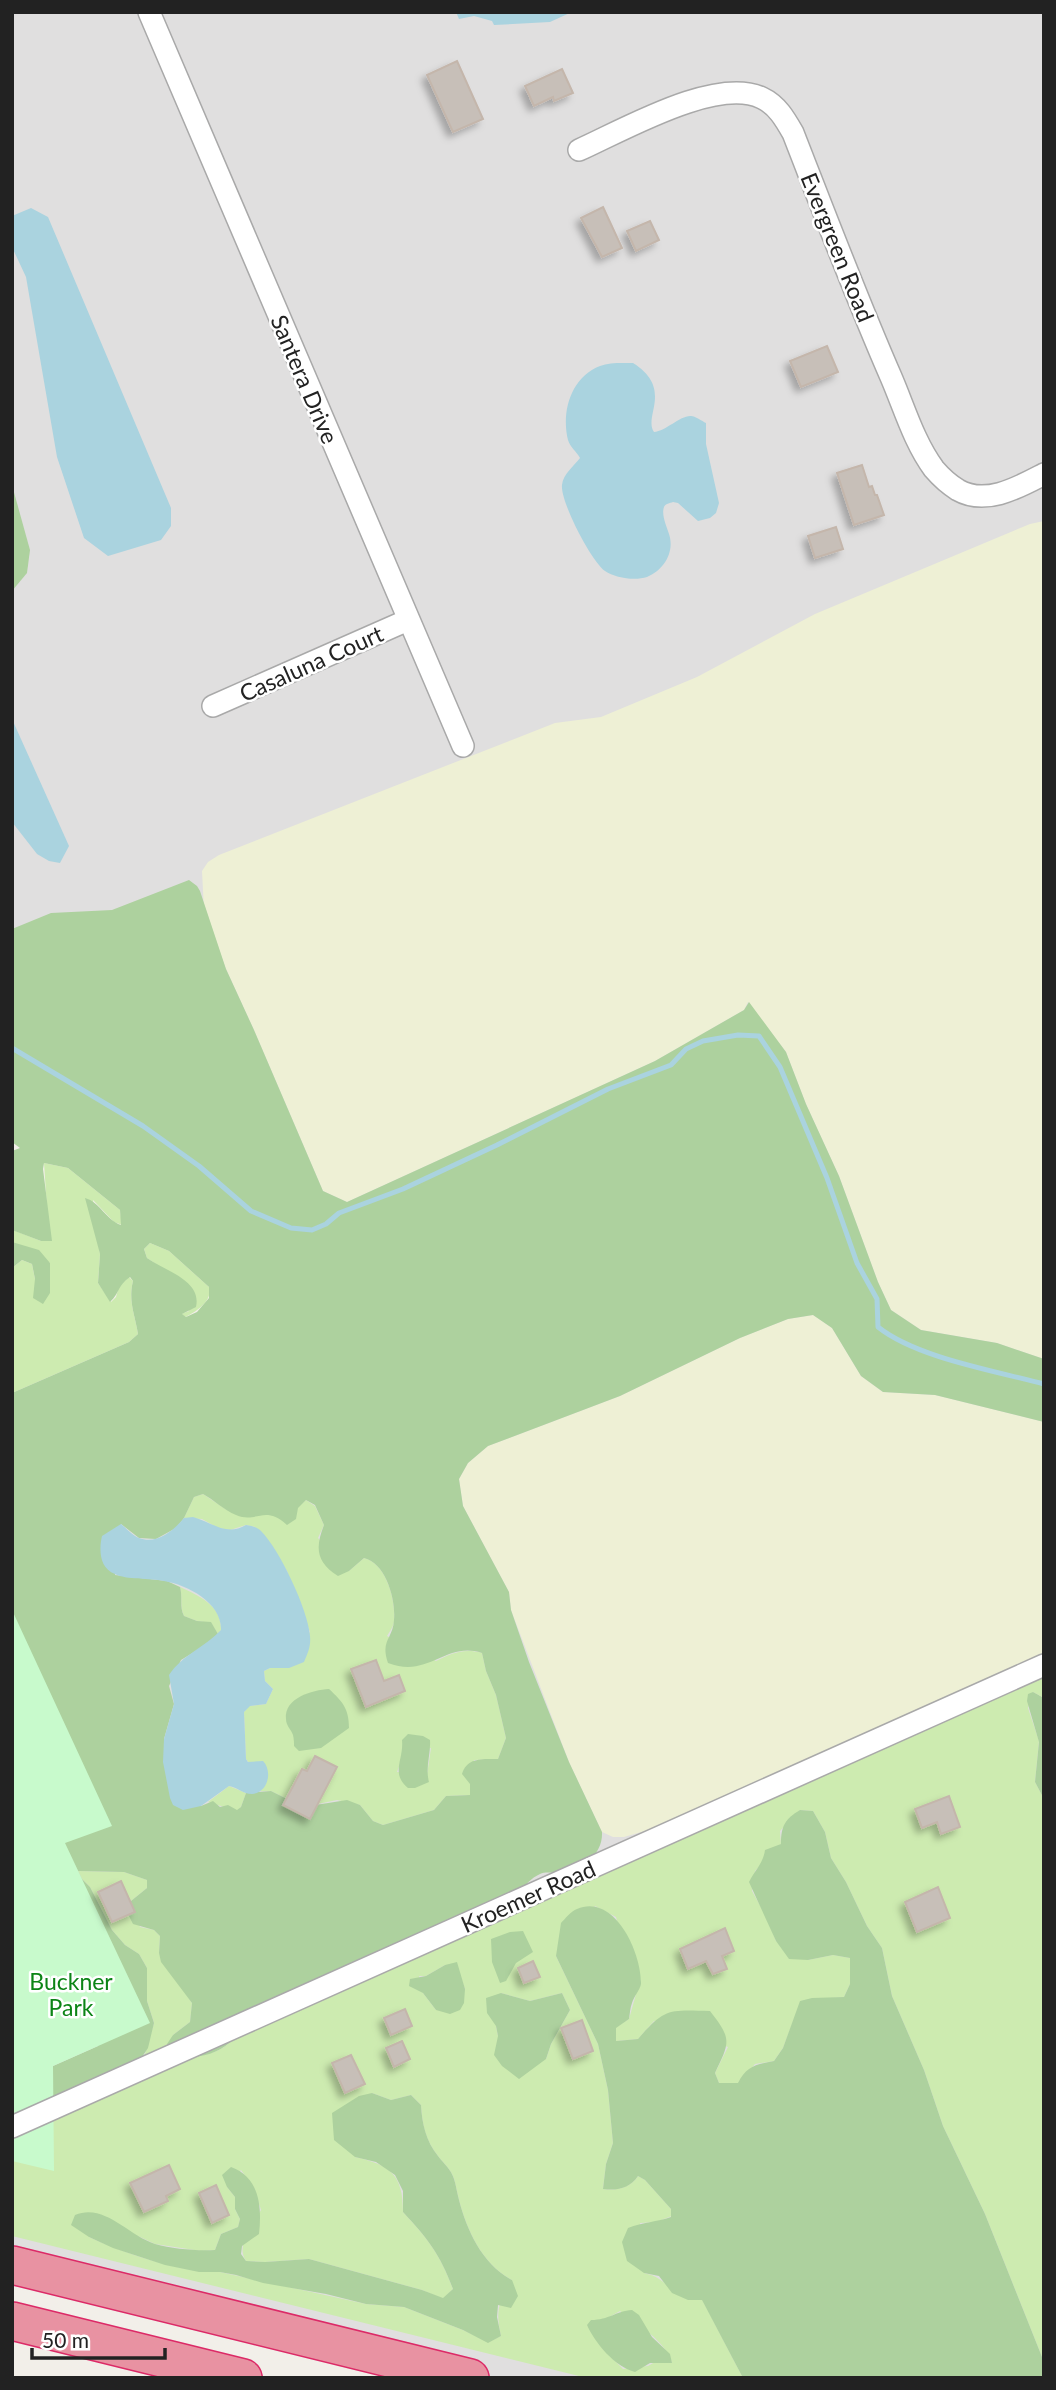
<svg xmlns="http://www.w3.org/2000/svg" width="1056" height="2390" viewBox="0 0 1056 2390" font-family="Lato,sans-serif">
<defs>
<filter id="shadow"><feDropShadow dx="-5" dy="5" stdDeviation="3.5" flood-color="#0004"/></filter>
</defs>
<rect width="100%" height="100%" fill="#f2efe9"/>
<polygon fill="#e0dfdf" points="12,12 1044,12 1044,1676 1033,1681 1044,1708 1044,2378 470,2378 12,2265 12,2161 53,2098 53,2066 12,1609 341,1260 12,963"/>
<g fill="#eef0d5">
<polygon points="1044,521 1044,1359 997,1343 921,1330 891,1310 878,1282 839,1176 806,1104 786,1052 748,1002 744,1010 655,1061 347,1202 323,1191 254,1030 226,969 204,910 202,871 208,862 219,855 555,723 601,717 697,677 815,614 1030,524"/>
<polygon points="813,1315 832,1328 861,1376 883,1392 935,1395 1044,1422 1044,1656 662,1826 624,1837 613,1837 602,1832 569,1762 511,1610 509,1592 463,1506 459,1479 468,1463 488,1446 620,1396 740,1338 788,1319"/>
</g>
<g fill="#cdebb0" fill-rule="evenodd">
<path d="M44,1163L68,1168L120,1210L122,1225L114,1222L93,1200L100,1254L98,1283L111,1302L116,1297L119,1286L129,1277L133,1281C128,1301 135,1315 138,1334L129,1342L12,1393V1268L22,1260L32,1264L35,1279L50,1293V1263L12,1242L13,1230L41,1241L47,1208Z"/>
<path d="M150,1243L169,1251L209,1287C213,1301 197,1311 186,1317L181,1314L189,1311L156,1264L147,1258L144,1249Z"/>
<path d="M203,1494L227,1510L252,1517L265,1513L278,1516L298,1507L306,1500L315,1506L324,1525L318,1538L349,1571L364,1558C386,1563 396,1600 394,1621C394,1626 390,1631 387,1636L436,1661C452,1653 464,1648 482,1653L486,1671L496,1695L506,1738L498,1759L474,1760L470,1795L446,1796L434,1810L383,1825L373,1821L360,1805L337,1800L303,1807L271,1791H260L266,1784L246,1759L244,1712L249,1706L266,1704L273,1689L265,1681L264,1671L270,1668L310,1632L287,1571L255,1527L246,1525L230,1530L218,1528L202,1519L184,1518L194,1497ZM431,1748L427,1775L397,1772L404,1753Z"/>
<path d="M180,1587C200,1596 222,1606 221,1630L218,1634L211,1623L197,1621L184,1616C179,1606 183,1598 180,1587Z"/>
<path d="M1044,1676V1698L1033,1692L1028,1708L1039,1741L1035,1782L1044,1799V2362L985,2214L943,2126L924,2070L892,1996L882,1948L867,1926L846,1882L831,1858L825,1832L813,1811L800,1810L780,1831L781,1844L755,1871L752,1891L766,1916L776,1941L808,1960L833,1955L850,1958V1984L844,1997L801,2001L783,2048L774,2061L755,2064L739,2083H719L715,2073L728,2047L654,2021L638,2039L616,2041V2027L629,2019L636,1994L616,1917L595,1906L556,1956L598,2044L608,2090L613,2143L606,2164L603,2189C617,2191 630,2188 638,2176L645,2180L671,2209L672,2216L656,2222L640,2223L644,2273C664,2277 667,2289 685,2297C690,2300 696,2298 702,2299L743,2378H587L12,2236V2138L188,2057C205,2056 222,2052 233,2039ZM445,1965L457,1968L465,1989L436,2010L423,1993L419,1976H426ZM501,1993L530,2001L562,1993L570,2010L551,2044L546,2059L498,2036L496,2026ZM372,2093L391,2100L411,2095L421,2105C422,2125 426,2141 438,2156C444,2164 451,2169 454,2179C456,2185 457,2193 459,2200C467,2231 483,2265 512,2280C499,2303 495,2309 501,2336L488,2342L463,2330L404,2307L366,2304L220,2272C181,2273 124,2253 89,2237L138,2236L155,2244L201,2251L215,2250L221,2234L238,2227L240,2219L235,2209V2197L227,2187L241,2170L254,2188L261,2210C253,2225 235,2245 246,2261L265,2262L309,2259L422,2290L443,2299L453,2289C440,2254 428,2239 403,2212C403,2175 391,2165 355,2157ZM620,2311C636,2322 667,2343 672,2363L655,2362L648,2366L623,2369C612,2357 601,2350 594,2335L604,2320Z"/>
<polygon points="229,1786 246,1793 241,1807 237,1811 208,1802"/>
<polygon points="78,1871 124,1872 147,1880 147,1888 131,1901 140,1927 154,1930 160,1936 159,1953 192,2003 190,2022 173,2035 170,2049 135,2064 145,2054 154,2023 147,2001 147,1968 139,1954 125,1945 112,1930 90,1887 82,1879"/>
</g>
<g fill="#add19e" fill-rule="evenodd">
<polygon points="12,485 30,550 27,573 12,591"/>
<path d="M189,880L197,886L200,891L226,969L254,1030L323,1191L347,1202L655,1061L744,1010L749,1002L786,1052L806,1104L839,1176L878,1282L891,1310L921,1330L997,1343L1044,1359V1422L935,1395L883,1392L861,1376L832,1328L813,1315L788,1319L740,1338L620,1396L488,1446L468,1463L459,1479L463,1506L509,1592L511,1610L529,1662L569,1762L602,1832C603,1855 583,1867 562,1872C555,1874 546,1871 540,1874C531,1878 525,1885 520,1893L233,2039C219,2056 181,2066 167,2044L173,2035L190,2022L192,2003L161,1962L159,1953L160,1936L154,1930L133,1924L126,1910L131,1901L147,1888V1880L124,1872L78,1871L82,1879L90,1887L112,1930L125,1945L139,1954L147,1968V2001L154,2023L148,2048L140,2060L12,2116L53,2066L98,2046L12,1777V1393L129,1342L138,1334C135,1315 128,1301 133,1281L130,1277C117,1286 120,1293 110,1302L98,1283L100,1254L85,1198C100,1202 106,1220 121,1225L120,1210L68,1168L44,1163L43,1169L52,1241H41L12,1230V1151L20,1148L12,1142V929L51,913L112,910ZM150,1243L169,1251L209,1287V1298L197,1312L186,1317L182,1314L196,1307C202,1280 165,1271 147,1258L144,1249ZM203,1494C214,1500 224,1510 236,1515C257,1524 264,1504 287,1525L296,1519L298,1508L306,1500L315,1505L324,1525C315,1548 316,1562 338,1576L349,1571L364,1558C386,1563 396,1600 394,1620C393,1639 380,1640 388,1663C429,1679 445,1641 482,1653L486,1671L496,1695L506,1738L498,1759C483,1759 467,1757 462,1774L470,1784V1795L446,1796L434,1810L383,1825L373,1821L360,1805L347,1800L303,1807L271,1791L246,1793L241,1807L237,1810L228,1805L220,1807L213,1801L201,1806L164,1739L174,1704L169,1686L181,1660L204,1646L218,1634L211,1622L197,1621L184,1616C179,1606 183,1598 180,1587L167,1581L115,1575L121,1524L139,1538L156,1539L176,1528L184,1518L194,1497Z"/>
<polygon points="12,1242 39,1250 50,1263 50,1293 43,1304 33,1298 35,1279 32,1264 22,1260 12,1268"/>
<path d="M329,1689C343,1702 349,1709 349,1728L321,1748L299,1751L294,1746C294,1743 294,1739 293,1735C291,1729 286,1726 286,1719C284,1698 312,1690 329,1689Z"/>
<polygon points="1033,1692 1044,1698 1044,1799 1035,1782 1039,1742 1027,1701 1028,1694"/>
<path d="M408,1734L423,1736L430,1740C431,1754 425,1768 429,1782L415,1788H408C390,1773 404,1760 402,1740Z"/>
<path d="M800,1810L813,1811L825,1832L831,1858L846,1882L867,1926L882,1948L892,1996L924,2070L943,2126L985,2214L1044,2362V2378H743L702,2300H688L672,2293L659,2276L644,2273L627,2261L622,2242L628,2228C643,2222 657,2222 671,2217V2209L645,2180L638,2176C630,2188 618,2191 603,2189L606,2164L613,2143L608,2090L598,2044L556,1956L561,1923C565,1919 571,1911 577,1909C615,1893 642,1954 641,1984C640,1990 634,1996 632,2003C630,2008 630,2013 629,2019L616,2028V2041L638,2039C665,2008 668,2010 710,2011C732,2039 730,2042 715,2073L719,2083H738C746,2066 757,2064 774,2061L783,2048L800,2001L812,1998L844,1997L850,1984V1958L833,1955L808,1960L789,1959L776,1941L749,1882C755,1870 763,1864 765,1850L781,1844C781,1826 785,1819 800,1810Z"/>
<polygon points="523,1931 533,1952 516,1963 506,1981 500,1983 492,1962 491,1939 510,1932"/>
<polygon points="457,1962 465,1989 464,2003 460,2010 450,2014 436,2010 423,1993 409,1986 410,1979 426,1976 445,1965"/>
<polygon points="501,1993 530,2001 562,1993 570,2010 551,2044 546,2059 519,2079 502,2066 494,2055 498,2036 496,2026 487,2013 486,1998"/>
<path d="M372,2093L391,2100L411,2095L421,2105C422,2124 426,2141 438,2156C444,2164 451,2169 454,2179C456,2185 457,2193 459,2200C467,2231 483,2265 512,2280L518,2296L511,2308L498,2305L497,2317L501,2336L488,2343L463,2330L404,2307L366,2304L326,2294L263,2283L236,2275L220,2272H199L165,2265L113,2248L89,2237L71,2225L75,2215C105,2203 127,2235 155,2244C173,2249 196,2251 215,2250L221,2234L238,2227L240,2219L235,2209V2197L227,2187L222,2175L231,2167C260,2177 262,2208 259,2234L242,2246L241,2254L246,2261L265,2262L309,2259L422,2290L443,2298L453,2289C440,2254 428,2239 403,2212V2191L395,2175L376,2162L355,2157L334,2140L332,2113L359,2096Z"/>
<path d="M632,2310L639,2315L652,2337L670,2354L672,2363H650L635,2372C615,2367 595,2343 587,2325L591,2320C609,2320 616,2311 632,2310Z"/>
</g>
<polygon fill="#c8facc" points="12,1610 112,1826 65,1843 150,2023 53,2066 54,2171 12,2161"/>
<g fill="#aad3df">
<polygon points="456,12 572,12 550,22 494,25 492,21 474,16 459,19"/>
<polygon points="31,208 48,217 171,508 171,526 161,540 108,556 84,538 57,457 26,277 12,247 12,216"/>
<path d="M633,363C674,389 643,416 654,432C666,431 681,415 691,416C695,416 702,421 706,423V444L719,503L716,513L710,518L698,521L678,503L673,502C670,503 665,504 664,507C661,515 667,527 669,534C675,552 664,570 647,577C635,581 615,578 605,571C591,561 560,501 562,485C563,474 574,466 580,458C577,452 570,447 568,440C561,412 571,377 600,366C610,362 623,363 633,363Z"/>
<polygon points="12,719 69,846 60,863 49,861 37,854 12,822"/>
<path d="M193,1517C212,1522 226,1537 246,1525C252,1526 257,1527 261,1531C280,1550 308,1610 310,1636C311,1646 308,1653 304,1662L289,1668H270L264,1671L265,1681L273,1689L266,1704L250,1706L244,1712L246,1759L248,1762L263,1761C273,1771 268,1793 252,1794C243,1794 237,1787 229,1786L201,1806L183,1810L173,1805L170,1798L163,1762L164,1739L174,1704L169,1675C182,1655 205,1647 221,1630C222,1603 188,1585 164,1581C150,1578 126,1580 115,1574C99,1568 99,1549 102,1536L121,1524C126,1528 133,1536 139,1538C157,1545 174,1530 184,1518Z"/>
</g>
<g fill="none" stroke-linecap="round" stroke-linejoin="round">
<path stroke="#aad3df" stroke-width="5" d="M12,1048L143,1126L199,1166L251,1211L291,1228L312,1230L326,1224L339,1213L403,1189L497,1145L608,1089L671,1065L686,1049L703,1041L738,1035L759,1036L780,1067L827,1178L857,1263L877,1299L878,1327C917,1358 996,1371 1044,1384"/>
</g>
<g fill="#c7bfb8" stroke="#c4b6ab" stroke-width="2" filter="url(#shadow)">
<polygon points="457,61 483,119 453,132 427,75"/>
<polygon points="562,69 573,93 554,101 553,97 534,106 525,86"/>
<polygon points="603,207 622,248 602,257 581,218"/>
<polygon points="650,221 659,240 636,251 627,231"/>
<polygon points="827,346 838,372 801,387 790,361"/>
<polygon points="862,465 869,487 872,486 875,495 877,495 884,515 854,525 837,473"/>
<polygon points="836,527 843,549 815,558 808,536"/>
<polygon points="376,1660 384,1681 399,1675 405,1691 366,1707 351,1669"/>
<polygon points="315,1756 337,1767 310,1819 283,1805 302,1769 307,1771"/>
<polygon points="949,1796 960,1827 941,1834 937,1822 922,1828 915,1809"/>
<polygon points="121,1881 135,1912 112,1922 98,1892"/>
<polygon points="938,1887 950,1918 917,1932 905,1902"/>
<polygon points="725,1928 734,1951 722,1956 727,1969 713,1974 706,1961 688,1969 680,1949"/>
<polygon points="533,1961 540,1977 524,1983 518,1968"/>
<polygon points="405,2009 412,2026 391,2035 384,2018"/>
<polygon points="582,2020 593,2051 573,2059 561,2028"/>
<polygon points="402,2041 410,2059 394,2067 386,2048"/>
<polygon points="351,2055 365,2084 345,2093 332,2063"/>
<polygon points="169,2165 180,2189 166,2196 168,2201 144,2212 130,2183"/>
<polygon points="216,2185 229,2215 212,2223 199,2193"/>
</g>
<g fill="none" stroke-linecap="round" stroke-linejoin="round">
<g stroke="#a9a9a9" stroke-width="24">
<g id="minor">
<polyline points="149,12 463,746"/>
<path d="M579,150C622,131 716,76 762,98C777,105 785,119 793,133C825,215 856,297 891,377C904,407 914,442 934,469C940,476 950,485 958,490C986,506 1019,487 1044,474"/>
<polyline points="213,706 408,620"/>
<polyline points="12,2127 1044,1665"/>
</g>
</g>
<g stroke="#dc2a67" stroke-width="40">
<g id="motorway">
<polyline points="12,2265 470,2378"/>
<polyline points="12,2321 243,2378"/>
</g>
</g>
<use href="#minor" stroke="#fff" stroke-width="21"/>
<use href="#motorway" stroke="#e892a2" stroke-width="37"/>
</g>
<g text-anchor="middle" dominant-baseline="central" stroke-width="5" stroke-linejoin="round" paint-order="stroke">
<g font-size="23" fill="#222" stroke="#fff">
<text transform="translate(838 247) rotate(68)">Evergreen Road</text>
<text transform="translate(305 379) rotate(67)">Santera Drive</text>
<text transform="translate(311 663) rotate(-24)">Casaluna Court</text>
<text transform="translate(528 1896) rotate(-24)">Kroemer Road</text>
</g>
<g font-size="23" fill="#0c8416" stroke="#fff">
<text x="71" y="1981">Buckner<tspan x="71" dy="26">Park</tspan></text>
</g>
</g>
<rect width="1056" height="2390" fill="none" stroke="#222222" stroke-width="28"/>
<path d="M32 2348v10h133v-10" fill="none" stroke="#222222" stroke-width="3.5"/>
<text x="42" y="2348" font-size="21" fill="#222222" stroke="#ffffff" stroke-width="5" paint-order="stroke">50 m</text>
</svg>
